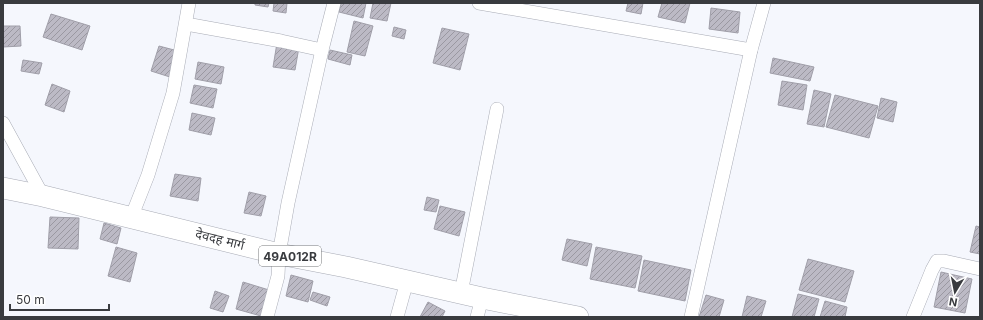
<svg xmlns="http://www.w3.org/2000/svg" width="983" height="320" viewBox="0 0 983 320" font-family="Inter,'Noto Sans Devanagari',sans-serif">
<defs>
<pattern id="building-hatch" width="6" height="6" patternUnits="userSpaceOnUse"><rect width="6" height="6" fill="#bcbac5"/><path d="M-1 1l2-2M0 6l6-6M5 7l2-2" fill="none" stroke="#9a98a1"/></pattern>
</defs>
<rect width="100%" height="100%" fill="#f5f7fd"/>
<g fill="url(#building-hatch)" stroke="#a09fa9">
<polygon points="255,3 269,3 268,7 255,5"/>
<polygon points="274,3 287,3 286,13 273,11"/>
<polygon points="341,3 366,3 363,18 339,12"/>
<polygon points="373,3 391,3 387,21 370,18"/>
<polygon points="628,3 643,3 641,14 626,11"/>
<polygon points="662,3 690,3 685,23 658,17"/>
<polygon points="711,8 740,12 738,33 709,29"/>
<polygon points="51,14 90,26 82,50 43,37"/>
<polygon points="354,21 373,26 365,56 347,52"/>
<polygon points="3,26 20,26 21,46 3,47"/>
<polygon points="394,27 406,30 404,39 392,36"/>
<polygon points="442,28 469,34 460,70 433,63"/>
<polygon points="277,43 299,47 295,70 273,67"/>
<polygon points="159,46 178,51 170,77 151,71"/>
<polygon points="330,50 352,55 350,65 328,59"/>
<polygon points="773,58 814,67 810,81 770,73"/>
<polygon points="23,60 42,63 39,74 21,71"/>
<polygon points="198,62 224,67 221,84 195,79"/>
<polygon points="782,81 807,85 803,110 778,105"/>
<polygon points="52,84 70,91 64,112 45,105"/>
<polygon points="194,85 217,89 213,108 190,103"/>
<polygon points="814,90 831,94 824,127 807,124"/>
<polygon points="835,95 878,106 869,138 826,127"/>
<polygon points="881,98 897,102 893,122 877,118"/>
<polygon points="192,113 215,118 211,135 189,130"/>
<polygon points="175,174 201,178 198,201 170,196"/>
<polygon points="249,192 266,196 261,216 244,213"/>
<polygon points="427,197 439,200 436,212 424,210"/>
<polygon points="440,206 465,212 459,236 434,229"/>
<polygon points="50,217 79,218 78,249 48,248"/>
<polygon points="104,223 121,228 117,244 100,239"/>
<polygon points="976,226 980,227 980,254 970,252"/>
<polygon points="567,239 592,244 587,266 562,260"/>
<polygon points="116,247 137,253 130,282 108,276"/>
<polygon points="596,247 642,256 635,288 590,279"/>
<polygon points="808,259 854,271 845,302 799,290"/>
<polygon points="644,260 691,270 685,301 638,291"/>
<polygon points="941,272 972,279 965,313 934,307"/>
<polygon points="291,275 313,281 308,302 286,296"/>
<polygon points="243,282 269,290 261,316 236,309"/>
<polygon points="215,291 229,296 223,312 210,308"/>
<polygon points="313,292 330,297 327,306 310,300"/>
<polygon points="798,294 819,299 814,317 792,317"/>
<polygon points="706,295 724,300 719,317 699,317"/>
<polygon points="747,296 766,301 761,317 742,317"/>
<polygon points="825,301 847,307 845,317 820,317"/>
<polygon points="428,302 445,311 442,317 420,317"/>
</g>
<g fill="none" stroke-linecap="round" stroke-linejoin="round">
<g stroke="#a8abb5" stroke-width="14">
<g id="street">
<polyline points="479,3 751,50"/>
<polyline points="186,24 281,41 322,50 334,3"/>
<polyline points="3,123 43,196"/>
<polyline points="131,218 148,175 173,93 189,3"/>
<polyline points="461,293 497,109"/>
<polyline points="267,317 278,276 279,254 288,203 322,50"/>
<polyline points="397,317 407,281"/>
<polyline points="477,317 482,298"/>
<polyline points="691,317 751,50 764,3"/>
<polyline points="913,317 932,270 937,261 944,261 980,269"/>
</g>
</g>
<g stroke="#a8abb5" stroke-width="22">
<polyline id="primary" points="3,188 43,196 279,254 346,267 482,298 578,317"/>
</g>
<use href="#street" stroke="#fff" stroke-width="13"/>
<use href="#primary" stroke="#fff" stroke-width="21"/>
</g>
<g text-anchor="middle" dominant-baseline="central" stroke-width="3" stroke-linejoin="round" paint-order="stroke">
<rect fill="#fff" stroke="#747679" stroke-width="1" x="259" y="246" width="62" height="20" rx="3"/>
<g font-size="12" font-weight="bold" fill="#393b3f">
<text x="290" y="256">49A012R</text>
</g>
<g font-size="13" fill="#393b3f" stroke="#fff">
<text transform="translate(220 239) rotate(14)">देवदह मार्ग</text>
</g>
</g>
<rect width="983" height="320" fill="none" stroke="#393b3f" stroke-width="8"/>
<g transform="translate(955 292) rotate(190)" stroke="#ffffff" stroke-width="3" paint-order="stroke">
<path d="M0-3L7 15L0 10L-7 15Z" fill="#393b3f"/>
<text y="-6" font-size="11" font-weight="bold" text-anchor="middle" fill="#393b3f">N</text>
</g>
<path d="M10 304v6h99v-6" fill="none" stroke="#393b3f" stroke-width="2"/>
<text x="16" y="304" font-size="12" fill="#393b3f" stroke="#ffffff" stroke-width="3" paint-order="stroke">50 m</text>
</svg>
